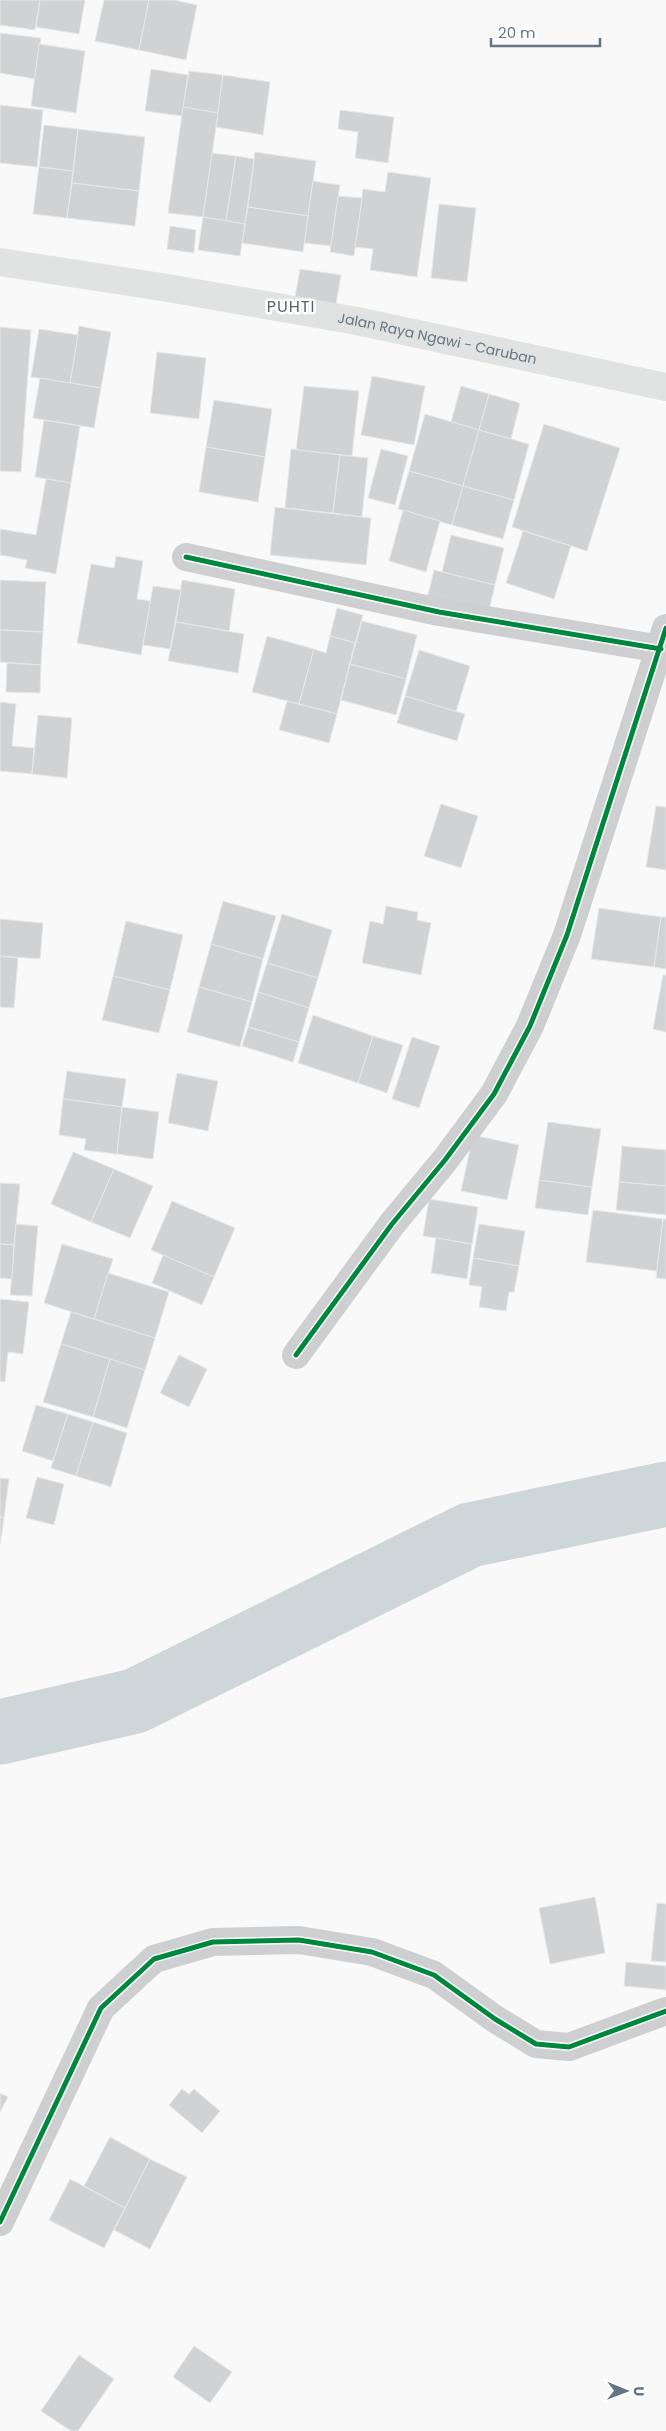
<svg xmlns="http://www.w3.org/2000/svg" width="666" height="2431" viewBox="0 0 666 2431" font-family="Poppins,sans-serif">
<rect width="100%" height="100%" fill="#f9f9f9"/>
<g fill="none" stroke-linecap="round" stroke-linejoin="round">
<polyline stroke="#ced6d9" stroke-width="65" points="0,1732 135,1701 470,1535 666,1494"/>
</g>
<g fill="#d0d2d3" stroke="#e8e8e8">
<polygon points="0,0 40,0 35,30 0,25"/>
<polygon points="40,0 85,0 79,34 36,27"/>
<polygon points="104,0 149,0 139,50 95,41"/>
<polygon points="149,0 174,0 197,5 186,60 139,50"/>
<polygon points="0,33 41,38 35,79 0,73"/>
<polygon points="39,44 85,51 76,113 31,106"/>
<polygon points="151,69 188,75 182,116 145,111"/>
<polygon points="189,71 223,75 218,113 183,107"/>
<polygon points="223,75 270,82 263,135 216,127"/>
<polygon points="0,105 43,110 37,167 0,163"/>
<polygon points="183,107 218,113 203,217 168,213"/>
<polygon points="340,110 394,117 388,163 355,158 358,132 338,129"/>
<polygon points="44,125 78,129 73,171 39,167"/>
<polygon points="78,129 145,137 139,191 72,183"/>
<polygon points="255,152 316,161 308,216 248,207"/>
<polygon points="212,153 236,156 226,221 203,217"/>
<polygon points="236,156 254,159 245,224 226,221"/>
<polygon points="39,167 73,171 67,218 33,214"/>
<polygon points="388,172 431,178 417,277 370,270 373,249 355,247 363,189 385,192"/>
<polygon points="313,181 340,185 331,246 304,243"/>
<polygon points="72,183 139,191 135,226 67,218"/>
<polygon points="338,196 362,198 354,256 330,252"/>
<polygon points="439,204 476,208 467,282 431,278"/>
<polygon points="248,207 308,216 303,252 242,243"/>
<polygon points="203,217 245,224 240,256 198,250"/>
<polygon points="170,226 196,230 194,253 167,249"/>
<polygon points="300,269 341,275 335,310 294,303"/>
<polygon points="79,326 111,332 101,388 70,383"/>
<polygon points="0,327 31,330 21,472 0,471"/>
<polygon points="39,329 78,335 70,383 31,377"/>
<polygon points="157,352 206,358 199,419 150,413"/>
<polygon points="372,376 425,386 414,445 361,435"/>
<polygon points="40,378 101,388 94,428 33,418"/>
<polygon points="304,386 359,391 352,456 296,450"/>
<polygon points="461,386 489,394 479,430 451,422"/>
<polygon points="489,394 520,403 511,439 479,430"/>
<polygon points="214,400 272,409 265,457 206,447"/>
<polygon points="425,414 479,430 463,486 409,471"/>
<polygon points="44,420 80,426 71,483 35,477"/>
<polygon points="544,424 620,448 587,551 512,527"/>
<polygon points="479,430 529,444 514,500 463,486"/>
<polygon points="206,447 265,457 258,502 199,492"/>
<polygon points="291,449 340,455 333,513 285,508"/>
<polygon points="381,449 408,456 395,505 368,498"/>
<polygon points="340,455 368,458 362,517 333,513"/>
<polygon points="409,471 463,486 452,525 398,509"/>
<polygon points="46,479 71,483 56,574 25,568 27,560 0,555 0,529 36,535"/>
<polygon points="463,486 514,500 503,539 452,525"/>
<polygon points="275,507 371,518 366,565 270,555"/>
<polygon points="403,510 440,521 426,572 389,561"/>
<polygon points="523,531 571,546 554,599 506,583"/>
<polygon points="451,535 504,548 495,585 442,572"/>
<polygon points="116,556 143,561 137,599 151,601 141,655 77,643 91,564 114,568"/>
<polygon points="434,570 495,585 488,614 427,599"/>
<polygon points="0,580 46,582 43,632 0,630"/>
<polygon points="182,580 235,589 229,631 176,622"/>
<polygon points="153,586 181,590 170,649 143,645"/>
<polygon points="337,608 363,615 355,643 330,636"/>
<polygon points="362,621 417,635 406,679 350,664"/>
<polygon points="176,622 244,634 238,673 168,661"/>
<polygon points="0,630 43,632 41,665 0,662"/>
<polygon points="267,636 314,649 299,704 252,692"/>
<polygon points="330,636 355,643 337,714 299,704 314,649 326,653"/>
<polygon points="419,650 470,666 456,712 405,696"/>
<polygon points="7,663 41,665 40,693 6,692"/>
<polygon points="350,664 406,679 396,715 341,700"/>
<polygon points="405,696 465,714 457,741 397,723"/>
<polygon points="287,701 337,714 329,743 279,730"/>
<polygon points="0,702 16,704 12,746 34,748 32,774 0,771"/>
<polygon points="38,715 72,718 67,778 32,774"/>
<polygon points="441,804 478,816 461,868 424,856"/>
<polygon points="656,806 666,807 666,870 646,867"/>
<polygon points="223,901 276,916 263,959 211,944"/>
<polygon points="386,906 418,912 417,920 431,923 421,975 362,963 370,921 383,924"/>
<polygon points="599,908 661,917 654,967 591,959"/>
<polygon points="282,914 332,930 318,978 267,963"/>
<polygon points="661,917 666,917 666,969 654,967"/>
<polygon points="0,919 43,923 40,959 0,956"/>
<polygon points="126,921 183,935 170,990 113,976"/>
<polygon points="211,944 263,959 252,1002 199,987"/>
<polygon points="0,956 18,958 14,1008 0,1007"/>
<polygon points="267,963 318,978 309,1008 258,992"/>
<polygon points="663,975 666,975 666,1032 653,1029"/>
<polygon points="113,976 170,990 159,1033 102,1020"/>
<polygon points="199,987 252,1002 240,1047 187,1032"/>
<polygon points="258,992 309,1008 299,1042 248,1027"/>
<polygon points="313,1015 373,1036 358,1083 298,1063"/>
<polygon points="248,1027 299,1042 293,1062 242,1046"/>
<polygon points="373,1036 403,1045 387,1093 358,1083"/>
<polygon points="412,1037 440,1046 419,1108 392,1099"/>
<polygon points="67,1071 126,1079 122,1107 63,1099"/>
<polygon points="177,1073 218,1081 208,1131 168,1123"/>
<polygon points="63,1099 122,1107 117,1154 84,1150 86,1139 59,1135"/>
<polygon points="122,1107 159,1112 153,1159 117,1154"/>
<polygon points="548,1122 601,1129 592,1187 539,1180"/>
<polygon points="473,1135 519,1145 507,1200 461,1191"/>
<polygon points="622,1146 666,1150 666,1186 619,1182"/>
<polygon points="73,1152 114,1169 91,1222 51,1204"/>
<polygon points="114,1169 153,1186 130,1238 91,1222"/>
<polygon points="539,1180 592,1187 588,1215 535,1208"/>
<polygon points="619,1182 666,1186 666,1215 616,1210"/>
<polygon points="0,1183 20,1184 14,1245 0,1244"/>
<polygon points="429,1199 478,1207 472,1244 423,1236"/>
<polygon points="172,1201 235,1228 214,1277 151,1250"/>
<polygon points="593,1210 663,1219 657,1271 586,1262"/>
<polygon points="663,1219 666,1219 666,1279 656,1278"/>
<polygon points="16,1224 38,1226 32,1296 10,1295"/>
<polygon points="479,1224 525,1231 519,1266 473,1258"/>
<polygon points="436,1238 472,1244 467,1279 431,1273"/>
<polygon points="0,1244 14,1245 12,1279 0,1278"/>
<polygon points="62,1244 113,1259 94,1319 44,1303"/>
<polygon points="163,1255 214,1277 202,1305 152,1283"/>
<polygon points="473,1258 519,1266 514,1292 509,1292 506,1311 479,1307 482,1287 469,1285"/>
<polygon points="108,1273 169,1292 155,1338 94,1319"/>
<polygon points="0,1299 29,1302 23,1354 8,1352 5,1382 0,1381"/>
<polygon points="71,1312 155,1338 145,1370 61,1344"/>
<polygon points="61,1344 110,1359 93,1417 43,1402"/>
<polygon points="179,1355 207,1369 189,1407 160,1393"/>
<polygon points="110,1359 145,1370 127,1428 93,1417"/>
<polygon points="36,1405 68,1414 53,1461 22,1451"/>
<polygon points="68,1414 93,1422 76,1476 51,1468"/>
<polygon points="93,1422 127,1433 111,1487 76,1476"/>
<polygon points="37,1477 64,1484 54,1525 26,1518"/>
<polygon points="0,1478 9,1479 4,1518 0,1517"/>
<polygon points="0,1517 4,1518 0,1545"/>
<polygon points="595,1897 605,1953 550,1964 539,1908"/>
<polygon points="657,1903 666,1904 666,1962 651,1961"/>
<polygon points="626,1962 666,1966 666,1990 624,1986"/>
<polygon points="182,2089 189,2094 194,2089 220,2111 202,2133 169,2105"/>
<polygon points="0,2093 8,2097 0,2112"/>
<polygon points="110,2137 150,2159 125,2208 84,2186"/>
<polygon points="150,2159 187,2177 150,2249 114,2230"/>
<polygon points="70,2179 125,2208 104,2248 49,2220"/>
<polygon points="194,2346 232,2372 210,2403 173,2377"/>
<polygon points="79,2355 114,2379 78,2431 71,2431 41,2411"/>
</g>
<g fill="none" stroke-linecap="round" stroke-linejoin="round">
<g stroke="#cecfd0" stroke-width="28">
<polyline points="186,557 439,612 661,649"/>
<polyline points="296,1355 392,1224 445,1160 494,1094 530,1026 567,935 666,628"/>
<polyline points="0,2222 101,2008 154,1959 213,1942 299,1940 372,1952 434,1975 495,2019 536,2044 569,2047 666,2011"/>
</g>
<path stroke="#e1e2e2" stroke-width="28" id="s1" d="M0,262L168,288L357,321L666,387"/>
<g stroke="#fff" stroke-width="8">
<g id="cycleway">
<polyline points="186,557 439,612 661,649"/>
<polyline points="296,1355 392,1224 445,1160 494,1094 530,1026 567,935 666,628"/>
<polyline points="0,2222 101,2008 154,1959 213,1942 299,1940 372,1952 434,1975 495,2019 536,2044 569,2047 666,2011"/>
</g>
</g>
<use href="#cycleway" stroke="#00873e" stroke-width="5"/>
</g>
<g text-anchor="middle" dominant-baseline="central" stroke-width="5" stroke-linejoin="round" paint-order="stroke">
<g font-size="14" fill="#657683" stroke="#fff">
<text stroke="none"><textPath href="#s1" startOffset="444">Jalan Raya Ngawi - Caruban</textPath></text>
</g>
<g font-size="16" letter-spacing="1" fill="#57646e" stroke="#fff">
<text x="291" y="306">PUHTI</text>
</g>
</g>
<g transform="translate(626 2391) rotate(91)" stroke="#ffffff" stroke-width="4" paint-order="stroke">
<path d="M0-4L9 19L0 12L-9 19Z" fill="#657683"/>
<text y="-8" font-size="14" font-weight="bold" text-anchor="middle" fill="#657683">U</text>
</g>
<path d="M491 38v8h109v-8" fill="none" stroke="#657683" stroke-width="2.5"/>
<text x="498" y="38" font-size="15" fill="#657683" stroke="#ffffff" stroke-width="4" paint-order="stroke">20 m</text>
</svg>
